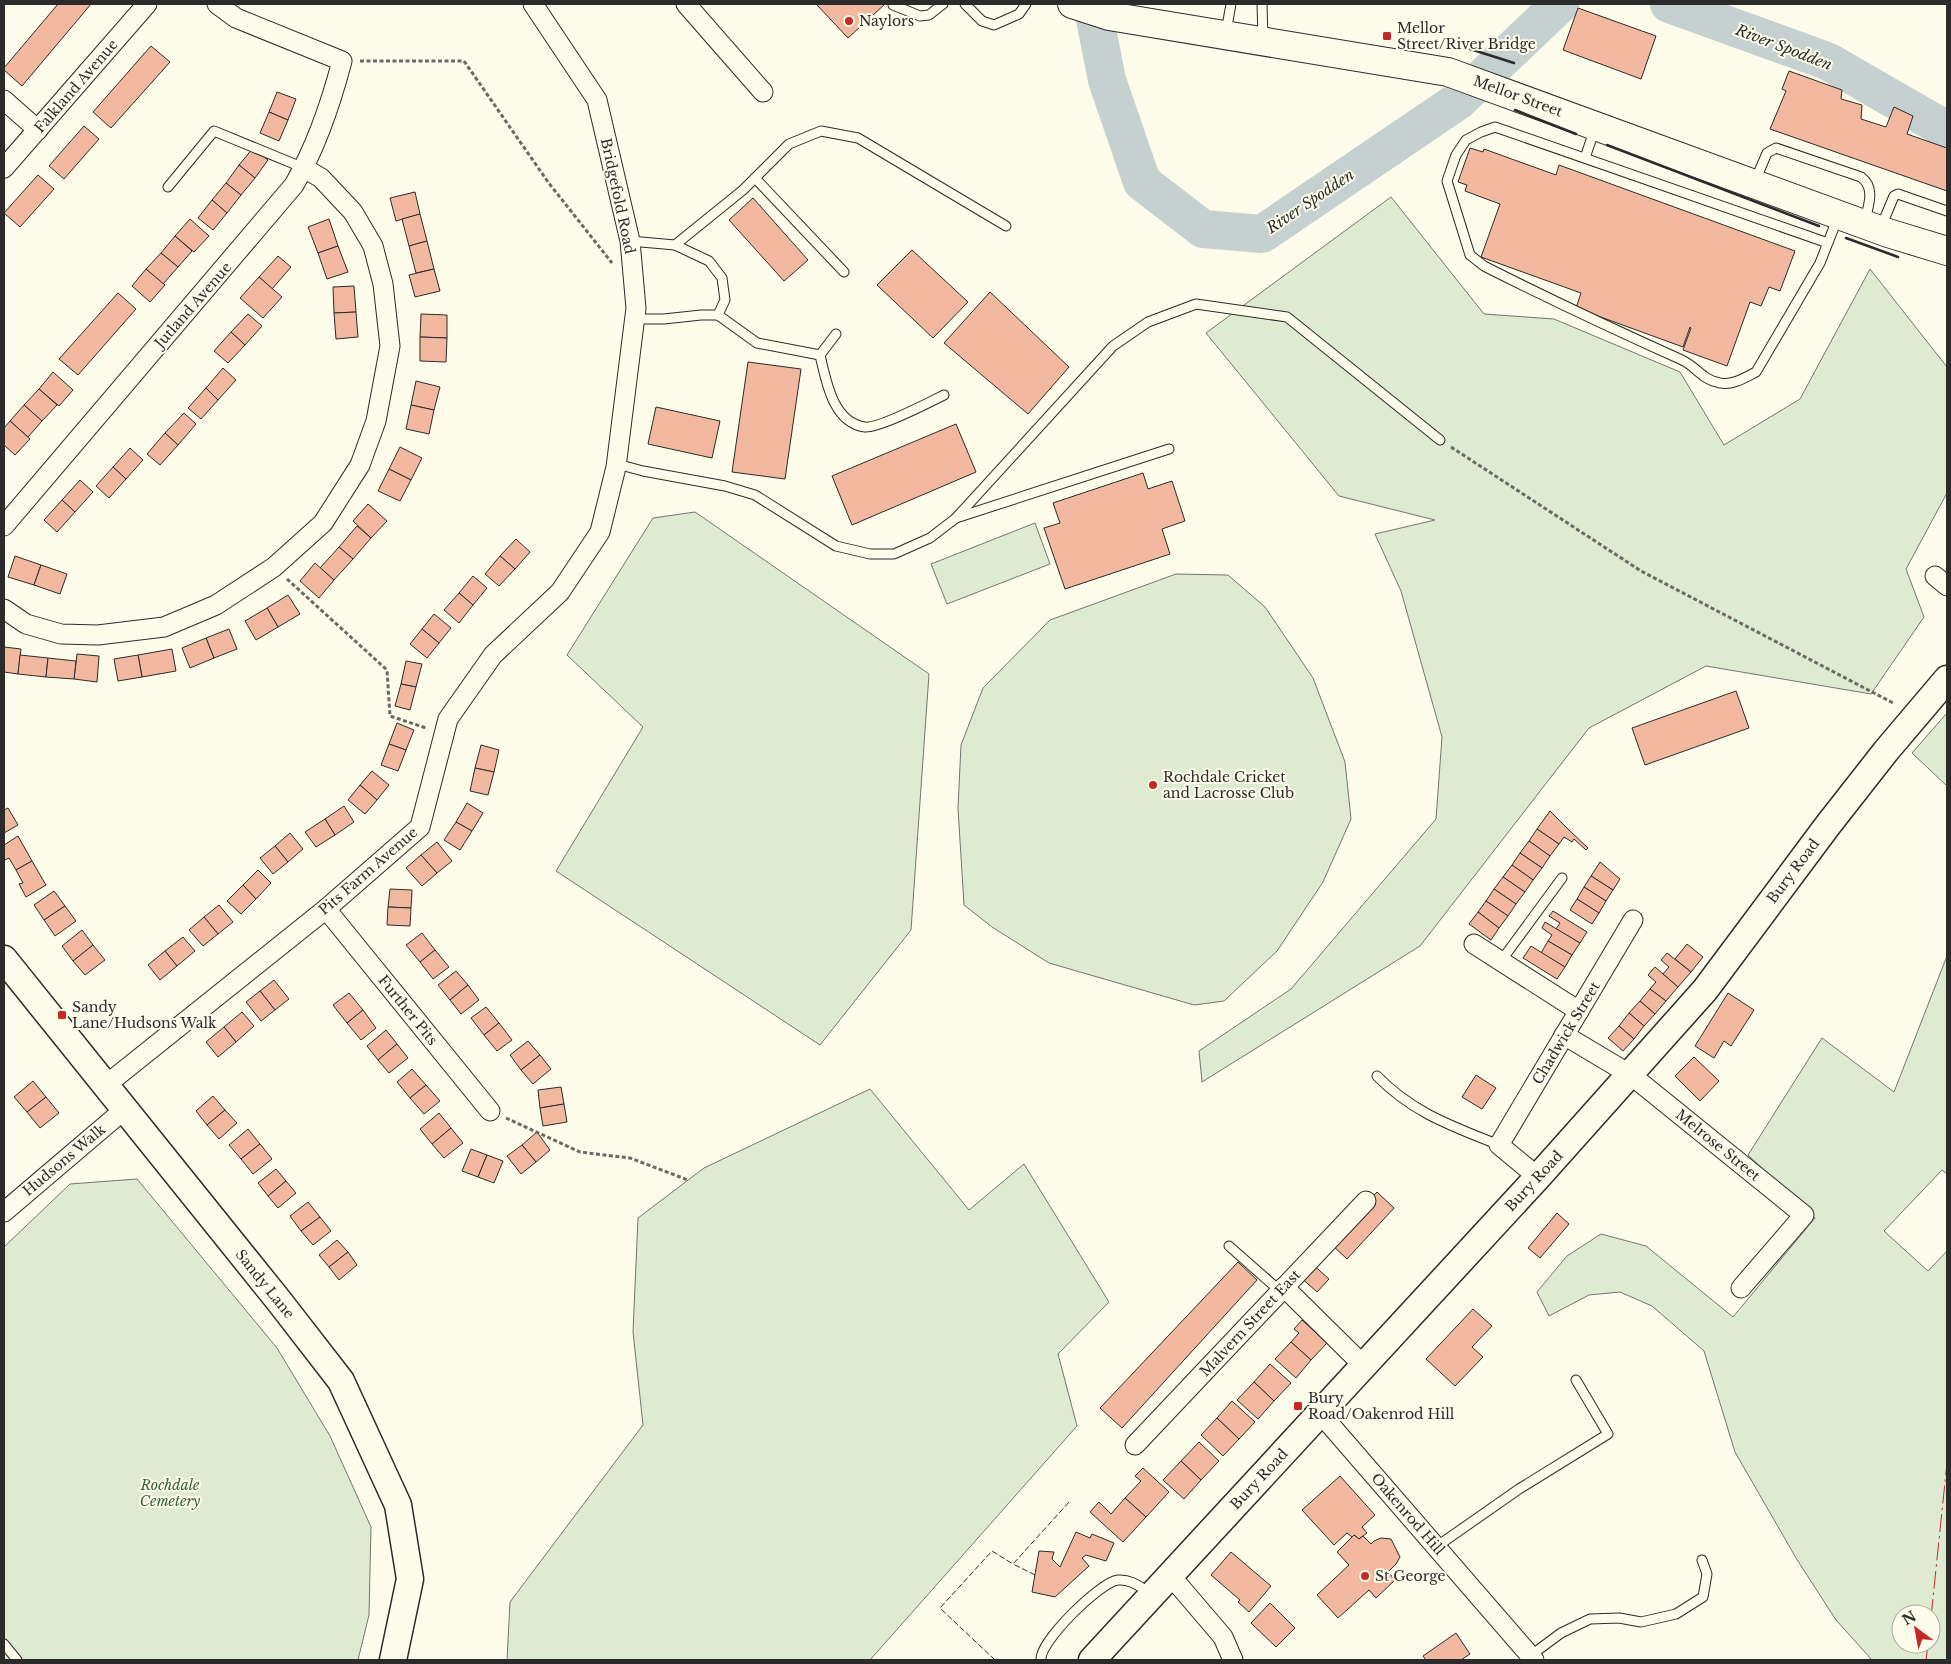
<svg xmlns="http://www.w3.org/2000/svg" width="1951" height="1664" viewBox="0 0 1951 1664" font-family="'Libre Baskerville',serif">
<rect width="100%" height="100%" fill="#fdfbea"/>
<g fill="#deebd1" stroke="#74746e" fill-rule="evenodd">
<polygon points="1391,197 1484,314 1554,319 1680,372 1724,445 1800,399 1870,269 1947,367 1947,493 1906,569 1924,617 1871,694 1706,666 1589,728 1420,946 1202,1082 1199,1051 1291,989 1436,819 1442,737 1401,591 1375,534 1435,520 1339,496 1206,333"/>
<polygon points="695,512 929,674 911,930 820,1045 556,871 643,727 567,655 653,518"/>
<polygon points="1035,523 1050,564 947,604 931,564"/>
<polygon points="1176,574 1228,575 1265,607 1313,678 1345,762 1351,819 1323,882 1277,951 1224,1001 1194,1005 1049,963 992,927 964,905 958,808 961,745 983,688 1050,620"/>
<polygon points="1947,713 1947,786 1912,753"/>
<path d="M1947,956V1174L1942,1170L1884,1231L1928,1271L1947,1251V1660H1872L1836,1620L1796,1558L1735,1452L1704,1351L1652,1306L1620,1292L1589,1295L1549,1316L1537,1292L1567,1256L1601,1234L1646,1246L1733,1317L1815,1218L1748,1155L1822,1038L1894,1092ZM1901,1614H1931V1644H1901Z"/>
<polygon points="870,1089 969,1210 1024,1164 1109,1302 1058,1354 1077,1426 870,1660 507,1660 510,1602 643,1425 633,1332 638,1218 704,1168"/>
<polygon points="137,1179 277,1348 330,1436 371,1527 369,1615 358,1660 4,1660 4,1247 70,1184"/>
</g>
<g fill="none" stroke-linecap="round" stroke-linejoin="round">
<g stroke="#c7d0d0" stroke-width="38">
<polyline points="1092,4 1107,80 1142,182 1203,229 1262,234 1458,101 1560,4"/>
<polyline points="1669,4 1827,61 1947,130"/>
</g>
</g>
<g fill="#f2b8a0" stroke="#2b2b2b">
<polygon points="58,4 91,4 22,86 4,70 4,68"/>
<polygon points="816,4 885,4 848,38"/>
<polygon points="1578,8 1656,36 1641,79 1563,50"/>
<polygon points="151,46 170,62 111,128 93,112"/>
<polygon points="1789,71 1842,90 1841,99 1862,105 1861,119 1886,127 1894,107 1913,116 1907,134 1947,148 1947,191 1770,129 1786,91 1782,89"/>
<polygon points="277,92 296,99 288,120 269,112"/>
<polygon points="269,112 288,120 279,141 260,133"/>
<polygon points="84,126 99,139 64,179 49,166"/>
<polygon points="253,148 268,160 255,178 239,165"/>
<polygon points="1470,148 1483,152 1484,149 1556,175 1559,165 1795,251 1780,291 1769,287 1761,306 1750,302 1727,366 1683,350 1691,328 1690,327 1683,347 1576,308 1581,293 1481,257 1500,204 1465,191 1467,185 1458,182"/>
<polygon points="239,165 255,178 241,195 226,183"/>
<polygon points="38,175 54,189 20,227 4,213"/>
<polygon points="226,183 241,195 227,213 212,200"/>
<polygon points="415,192 420,214 396,221 390,198"/>
<polygon points="753,198 808,260 784,281 729,220"/>
<polygon points="212,200 227,213 213,230 198,218"/>
<polygon points="420,214 427,241 409,246 402,219"/>
<polygon points="190,219 209,236 194,252 175,236"/>
<polygon points="329,219 338,246 318,253 308,227"/>
<polygon points="175,236 192,251 178,267 161,253"/>
<polygon points="427,241 434,269 416,273 409,246"/>
<polygon points="338,246 348,272 327,279 318,253"/>
<polygon points="912,250 968,302 933,338 877,285"/>
<polygon points="161,253 178,267 163,284 146,269"/>
<polygon points="278,256 291,267 272,289 259,277"/>
<polygon points="146,269 165,285 150,302 132,286"/>
<polygon points="434,269 440,291 415,297 409,275"/>
<polygon points="259,277 282,297 263,318 240,298"/>
<polygon points="354,286 356,312 334,313 333,287"/>
<polygon points="990,292 1069,367 1028,414 944,343"/>
<polygon points="118,293 136,309 78,375 59,359"/>
<polygon points="356,312 358,337 336,339 334,313"/>
<polygon points="248,314 262,326 245,345 231,332"/>
<polygon points="421,314 447,315 447,338 420,337"/>
<polygon points="231,332 245,345 228,363 214,351"/>
<polygon points="420,337 447,338 446,362 420,361"/>
<polygon points="748,362 801,369 785,479 732,472"/>
<polygon points="223,368 236,380 218,400 206,388"/>
<polygon points="53,372 73,390 59,406 39,389"/>
<polygon points="416,381 440,387 434,410 411,405"/>
<polygon points="206,388 218,400 201,419 188,408"/>
<polygon points="39,389 57,405 42,421 24,405"/>
<polygon points="24,405 42,421 28,437 10,421"/>
<polygon points="411,405 434,410 429,434 406,429"/>
<polygon points="656,407 720,421 712,458 648,444"/>
<polygon points="184,413 196,424 178,445 165,433"/>
<polygon points="10,421 30,439 15,455 4,445 4,428"/>
<polygon points="956,424 976,472 852,525 832,476"/>
<polygon points="165,433 178,445 160,465 147,454"/>
<polygon points="400,447 422,458 411,480 389,469"/>
<polygon points="130,448 143,460 126,479 113,467"/>
<polygon points="113,467 126,479 109,498 96,486"/>
<polygon points="389,469 411,480 400,501 378,491"/>
<polygon points="1143,473 1148,489 1172,481 1185,521 1162,529 1170,554 1065,589 1044,528 1060,523 1053,503"/>
<polygon points="80,480 93,492 75,512 62,500"/>
<polygon points="62,500 75,512 57,532 44,520"/>
<polygon points="368,504 387,521 371,538 353,521"/>
<polygon points="357,526 371,538 353,559 339,547"/>
<polygon points="516,539 530,552 515,569 500,556"/>
<polygon points="339,547 353,559 334,580 320,568"/>
<polygon points="15,556 41,565 34,585 8,577"/>
<polygon points="500,556 515,569 499,586 485,574"/>
<polygon points="315,563 334,580 319,598 300,581"/>
<polygon points="41,565 67,574 60,594 34,585"/>
<polygon points="473,576 487,588 473,605 459,593"/>
<polygon points="459,593 473,605 459,623 444,610"/>
<polygon points="288,595 300,614 278,627 267,608"/>
<polygon points="267,608 278,627 256,640 245,621"/>
<polygon points="434,614 451,628 439,643 422,629"/>
<polygon points="229,629 237,649 214,658 206,638"/>
<polygon points="422,629 439,643 427,658 410,644"/>
<polygon points="206,638 214,658 190,668 182,648"/>
<polygon points="4,647 21,649 18,674 4,672"/>
<polygon points="172,649 176,671 142,677 138,655"/>
<polygon points="77,654 99,656 97,682 74,679"/>
<polygon points="20,655 48,658 46,677 18,674"/>
<polygon points="138,655 142,677 118,681 114,659"/>
<polygon points="48,658 76,661 74,679 46,677"/>
<polygon points="406,661 422,664 416,687 401,684"/>
<polygon points="401,684 416,687 410,710 395,706"/>
<polygon points="1736,691 1749,728 1645,765 1632,728"/>
<polygon points="397,723 414,730 406,750 389,744"/>
<polygon points="389,744 406,750 398,771 381,765"/>
<polygon points="481,745 499,750 494,772 475,768"/>
<polygon points="475,768 494,772 488,795 470,791"/>
<polygon points="372,771 389,785 377,800 360,785"/>
<polygon points="360,785 377,800 365,814 348,800"/>
<polygon points="467,803 483,813 472,831 456,822"/>
<polygon points="344,806 354,822 335,835 325,819"/>
<polygon points="8,808 18,825 4,833 4,810"/>
<polygon points="1550,811 1569,830 1588,848 1586,850 1574,839 1572,842 1564,837 1559,844 1537,829"/>
<polygon points="325,819 335,835 316,847 305,832"/>
<polygon points="456,822 472,831 460,850 444,840"/>
<polygon points="1537,829 1559,844 1550,856 1529,841"/>
<polygon points="290,833 303,849 288,862 275,846"/>
<polygon points="18,836 32,861 16,870 9,858 5,860 4,857 4,845"/>
<polygon points="1529,841 1550,856 1542,868 1520,853"/>
<polygon points="437,842 452,861 437,873 421,855"/>
<polygon points="275,846 288,862 273,874 260,858"/>
<polygon points="1520,853 1542,868 1533,880 1512,865"/>
<polygon points="421,855 437,873 422,886 406,868"/>
<polygon points="32,861 46,885 26,897 19,884 23,883 16,870"/>
<polygon points="1600,862 1620,879 1613,890 1591,876"/>
<polygon points="1512,865 1533,880 1525,892 1503,877"/>
<polygon points="258,870 271,883 256,899 243,885"/>
<polygon points="1591,876 1613,890 1606,901 1584,887"/>
<polygon points="1503,877 1525,892 1516,904 1494,889"/>
<polygon points="243,885 256,899 241,914 227,901"/>
<polygon points="1584,887 1606,901 1599,913 1577,899"/>
<polygon points="390,889 412,890 411,908 388,907"/>
<polygon points="1494,889 1516,904 1508,916 1486,901"/>
<polygon points="54,891 65,906 44,920 34,905"/>
<polygon points="1577,899 1599,913 1592,924 1570,910"/>
<polygon points="1486,901 1508,916 1499,928 1478,912"/>
<polygon points="219,905 233,922 218,934 204,917"/>
<polygon points="65,906 76,921 55,936 44,920"/>
<polygon points="388,907 411,908 410,926 387,925"/>
<polygon points="1553,911 1587,932 1580,943 1556,929 1560,923 1549,916"/>
<polygon points="1478,912 1499,928 1491,940 1469,924"/>
<polygon points="204,917 218,934 203,946 189,930"/>
<polygon points="1545,922 1580,943 1572,955 1548,941 1552,935 1542,928"/>
<polygon points="82,930 93,945 73,961 62,946"/>
<polygon points="422,933 435,950 420,962 406,945"/>
<polygon points="183,937 195,951 177,966 165,951"/>
<polygon points="1548,941 1572,955 1565,967 1541,953"/>
<polygon points="1687,944 1703,957 1691,972 1675,959"/>
<polygon points="93,945 105,960 85,975 73,961"/>
<polygon points="1531,946 1565,967 1557,979 1523,958"/>
<polygon points="435,950 449,967 433,979 420,962"/>
<polygon points="165,951 177,966 160,980 148,965"/>
<polygon points="1667,953 1691,972 1678,987 1663,974 1669,967 1661,960"/>
<polygon points="1655,967 1678,987 1666,1001 1650,989 1656,982 1648,975"/>
<polygon points="456,971 468,985 450,1000 438,985"/>
<polygon points="274,980 289,999 275,1010 260,991"/>
<polygon points="468,985 479,1000 461,1014 450,1000"/>
<polygon points="1650,989 1666,1001 1655,1014 1640,1001"/>
<polygon points="260,991 275,1010 261,1021 246,1002"/>
<polygon points="349,993 363,1010 347,1023 333,1005"/>
<polygon points="1728,993 1754,1010 1731,1046 1724,1041 1714,1058 1695,1046"/>
<polygon points="1640,1001 1655,1014 1644,1026 1629,1013"/>
<polygon points="486,1007 499,1023 484,1035 471,1018"/>
<polygon points="363,1010 376,1028 361,1040 347,1023"/>
<polygon points="242,1012 254,1026 236,1042 224,1027"/>
<polygon points="1629,1013 1644,1026 1634,1039 1619,1026"/>
<polygon points="499,1023 512,1040 497,1051 484,1035"/>
<polygon points="1619,1026 1634,1039 1623,1051 1608,1038"/>
<polygon points="224,1027 236,1042 218,1057 206,1042"/>
<polygon points="386,1030 397,1044 378,1060 367,1046"/>
<polygon points="528,1041 540,1055 521,1070 510,1055"/>
<polygon points="397,1044 408,1058 389,1073 378,1060"/>
<polygon points="540,1055 551,1069 533,1084 521,1070"/>
<polygon points="1694,1057 1719,1081 1700,1101 1675,1076"/>
<polygon points="412,1069 426,1085 410,1098 397,1082"/>
<polygon points="1476,1075 1496,1088 1482,1109 1462,1097"/>
<polygon points="33,1081 46,1097 27,1112 14,1097"/>
<polygon points="426,1085 440,1101 424,1114 410,1098"/>
<polygon points="561,1087 564,1104 540,1108 538,1090"/>
<polygon points="213,1096 225,1110 207,1125 196,1111"/>
<polygon points="46,1097 59,1113 40,1128 27,1112"/>
<polygon points="564,1104 567,1122 543,1126 540,1108"/>
<polygon points="225,1110 237,1123 219,1139 207,1125"/>
<polygon points="439,1113 451,1128 432,1144 420,1129"/>
<polygon points="451,1128 463,1143 444,1158 432,1144"/>
<polygon points="248,1129 260,1144 241,1159 229,1145"/>
<polygon points="537,1132 550,1150 536,1162 522,1145"/>
<polygon points="260,1144 272,1159 253,1174 241,1159"/>
<polygon points="522,1145 536,1162 521,1174 507,1156"/>
<polygon points="471,1149 487,1155 478,1177 462,1171"/>
<polygon points="487,1155 503,1161 494,1183 478,1177"/>
<polygon points="276,1169 286,1181 268,1196 258,1183"/>
<polygon points="286,1181 296,1193 278,1208 268,1196"/>
<polygon points="1377,1192 1394,1208 1347,1259 1330,1243"/>
<polygon points="308,1202 320,1217 301,1231 290,1216"/>
<polygon points="1557,1213 1569,1224 1540,1258 1528,1248"/>
<polygon points="320,1217 331,1231 313,1245 301,1231"/>
<polygon points="337,1240 348,1252 329,1267 319,1255"/>
<polygon points="348,1252 357,1265 339,1280 329,1267"/>
<polygon points="1238,1262 1257,1280 1122,1428 1100,1408"/>
<polygon points="1310,1262 1329,1279 1317,1292 1298,1275"/>
<polygon points="1473,1309 1492,1326 1472,1347 1483,1357 1455,1386 1426,1359"/>
<polygon points="1302,1320 1327,1343 1311,1360 1291,1342 1299,1333 1294,1329"/>
<polygon points="1291,1342 1311,1360 1296,1378 1275,1359"/>
<polygon points="1270,1364 1291,1383 1274,1401 1254,1382"/>
<polygon points="1254,1382 1274,1401 1258,1419 1237,1400"/>
<polygon points="1232,1401 1255,1422 1239,1439 1217,1418"/>
<polygon points="1217,1418 1239,1439 1223,1456 1201,1435"/>
<polygon points="1199,1442 1219,1461 1201,1480 1181,1461"/>
<polygon points="1181,1461 1201,1480 1184,1499 1163,1480"/>
<polygon points="1143,1468 1169,1492 1146,1517 1125,1498 1141,1481 1135,1476"/>
<polygon points="1340,1476 1375,1515 1362,1527 1367,1533 1359,1539 1354,1535 1352,1537 1347,1533 1334,1545 1302,1510"/>
<polygon points="1125,1498 1146,1517 1123,1542 1090,1512 1099,1502 1111,1514"/>
<polygon points="1076,1532 1090,1538 1092,1534 1114,1543 1106,1561 1086,1555 1082,1558 1089,1566 1055,1597 1032,1592 1039,1551 1054,1552 1052,1559 1060,1567"/>
<polygon points="1354,1535 1359,1539 1363,1536 1371,1544 1374,1541 1381,1538 1391,1539 1400,1557 1396,1564 1388,1572 1395,1580 1376,1598 1369,1590 1338,1618 1317,1595 1349,1565 1337,1552"/>
<polygon points="1231,1552 1271,1586 1249,1612 1238,1602 1240,1600 1211,1575"/>
<polygon points="1270,1603 1295,1628 1276,1647 1251,1623"/>
<polygon points="1456,1633 1470,1654 1461,1660 1426,1660 1423,1656"/>
</g>
<g fill="none" stroke-linecap="round" stroke-linejoin="round">
<g stroke="#2b2b2b" stroke-width="11">
<g id="service">
<polyline points="965,4 982,21 994,25 1019,14 1026,4"/>
<polyline points="1262,4 1263,38"/>
<polyline points="893,5 920,16 929,15 943,4"/>
<polyline points="1226,32 1231,4"/>
<polyline points="1585,158 1595,128"/>
<polyline points="755,178 844,272"/>
<path d="M1755,181L1767,153L1776,148L1861,177C1876,188 1868,206 1865,221"/>
<polyline points="168,187 214,131 304,168"/>
<polyline points="1881,227 1894,196 1898,194 1947,211"/>
<polyline points="630,241 675,245 709,261 722,278 725,300 718,315 701,315 664,319 634,319"/>
<path d="M1828,243L1495,127L1481,132L1466,140L1456,155L1447,181L1470,255L1484,266C1549,299 1615,330 1682,360C1697,367 1702,380 1720,383C1732,386 1746,377 1756,372L1820,263L1838,217"/>
<polyline points="675,245 743,190 789,144 821,131 858,138 1006,226"/>
<polyline points="718,315 757,343 820,355 836,334"/>
<path d="M820,355C826,381 833,423 865,427C878,429 930,402 944,395"/>
<polyline points="617,464 643,471 725,486 755,495 836,546 870,554 894,554 930,538 956,518 1169,449"/>
<polyline points="956,518 1113,346 1148,322 1196,304 1287,317 1440,440"/>
<polyline points="1501,961 1562,878"/>
<path d="M1377,1076C1413,1113 1452,1126 1499,1145"/>
<polyline points="1229,1246 1280,1291"/>
<polyline points="1436,1547 1519,1489 1608,1434 1576,1380"/>
<polyline points="4,1644 17,1660"/>
<polyline points="1530,1656 1561,1633 1590,1619 1619,1618 1641,1622 1676,1614 1703,1597 1707,1574 1702,1560"/>
<path d="M1041,1660C1039,1642 1100,1582 1118,1580C1131,1579 1140,1587 1150,1593"/>
</g>
</g>
<g stroke="#2b2b2b" stroke-width="21">
<g id="minor">
<polyline points="686,4 763,92"/>
<polyline points="4,100 38,130"/>
<polyline points="4,168 147,4"/>
<path d="M4,526L294,185C316,147 331,103 342,61L236,18L217,4"/>
<polyline points="1935,576 1947,586"/>
<polyline points="4,609 26,624 61,634 98,635 164,627 216,605 274,567 323,523 360,465 376,421 390,346 383,284 373,246 353,212 321,178 304,168"/>
<polyline points="326,909 490,1111"/>
<polyline points="1474,944 1579,1011"/>
<polyline points="1564,1035 1631,1075 1804,1215 1741,1288"/>
<polyline points="106,1085 326,909 420,827 448,719 493,655 560,592 600,532 616,467 636,308 630,241 597,100 533,4"/>
<polyline points="1538,1177 1499,1145 1633,920"/>
<polyline points="4,1212 125,1109"/>
<polyline points="1284,1287 1364,1366"/>
<polyline points="1320,1413 1534,1660"/>
<polyline points="1135,1445 1366,1201"/>
<polyline points="1170,1575 1223,1637 1233,1660"/>
</g>
</g>
<g stroke="#2b2b2b" stroke-width="29">
<g id="secondary">
<polyline points="4,959 279,1301 341,1381 398,1505 410,1579 393,1660"/>
<polyline points="1092,1660 1538,1177 1705,990 1828,825 1886,751 1947,679"/>
</g>
</g>
<g stroke="#2b2b2b" stroke-width="30">
<polyline id="primary" points="1072,4 1109,16 1448,72 1888,233 1947,251"/>
</g>
<g stroke="#6a6964" stroke-width="3" stroke-dasharray="4 2.5" stroke-linecap="butt">
<polyline points="360,61 464,61 548,182 612,263"/>
<polyline points="1451,447 1641,571 1895,704"/>
<polyline points="287,579 387,670 390,716 426,728"/>
<polyline points="506,1118 580,1152 630,1158 688,1180"/>
</g>
<use href="#service" stroke="#fdfbea" stroke-width="9"/>
<use href="#minor" stroke="#fdfbea" stroke-width="19"/>
<use href="#secondary" stroke="#fdfbea" stroke-width="26"/>
<use href="#primary" stroke="#fdfbea" stroke-width="28"/>
<g stroke="#2b2b2b" stroke-width="1" stroke-dasharray="6 2.5" stroke-linecap="butt">
<polyline points="1035,1575 1013,1564 1070,1501"/>
<polyline points="995,1660 940,1608 992,1551 1013,1564"/>
</g>
<g stroke="#2b2b2b" stroke-width="2.5">
<polyline points="1470,49 1514,63"/>
<polyline points="1515,110 1576,134"/>
<polyline points="1607,145 1819,226"/>
<polyline points="1846,238 1898,257"/>
</g>
<g stroke="#c62828" stroke-width="1" stroke-dasharray="18 4 2.5 4" stroke-linecap="butt">
<polyline points="1931,1617 1947,1463"/>
<polyline points="1926,1660 1928,1644"/>
</g>
</g>
<g fill="#c62828" stroke="#fdfbea" stroke-width="2">
<circle cx="849" cy="21" r="5"/>
<rect x="1382" y="31" width="10" height="10" rx="2.5"/>
<circle cx="1153" cy="785" r="5"/>
<rect x="57" y="1010" width="10" height="10" rx="2.5"/>
<rect x="1293" y="1401" width="10" height="10" rx="2.5"/>
<circle cx="1365" cy="1576" r="5"/>
</g>
<g text-anchor="middle" dominant-baseline="central" stroke-width="4" stroke-linejoin="round" paint-order="stroke">
<g font-size="14" fill="#2b2b2b" stroke="#fdfbea" text-anchor="start">
<text x="859" y="21">Naylors</text>
<text x="1397" y="28">Mellor<tspan x="1397" dy="16">Street/River Bridge</tspan></text>
<text x="1163" y="777">Rochdale Cricket<tspan x="1163" dy="16">and Lacrosse Club</tspan></text>
<text x="72" y="1007">Sandy<tspan x="72" dy="16">Lane/Hudsons Walk</tspan></text>
<text x="1308" y="1398">Bury<tspan x="1308" dy="16">Road/Oakenrod Hill</tspan></text>
<text x="1375" y="1576">St George</text>
</g>
<g font-size="14" fill="#2b2b2b" stroke="#fdfbea">
<text transform="translate(76 86) rotate(-49)">Falkland Avenue</text>
<text transform="translate(1518 96) rotate(20)">Mellor Street</text>
<text transform="translate(618 196) rotate(78)">Bridgefold Road</text>
<text transform="translate(193 305) rotate(-49)">Jutland Avenue</text>
<text transform="translate(368 871) rotate(-41)">Pits Farm Avenue</text>
<text transform="translate(1793 871) rotate(-53)">Bury Road</text>
<text transform="translate(408 1010) rotate(51)">Further Pits</text>
<text transform="translate(1566 1033) rotate(-59)">Chadwick Street</text>
<text transform="translate(1718 1145) rotate(39)">Melrose Street</text>
<text transform="translate(64 1160) rotate(-40)">Hudsons Walk</text>
<text transform="translate(1534 1181) rotate(-47)">Bury Road</text>
<text transform="translate(265 1284) rotate(51)">Sandy Lane</text>
<text transform="translate(1250 1323) rotate(-47)">Malvern Street East</text>
<text transform="translate(1259 1479) rotate(-47)">Bury Road</text>
<text transform="translate(1408 1514) rotate(49)">Oakenrod Hill</text>
</g>
<g font-size="14" font-style="italic" fill="#34623c" stroke="#fdfbea">
<text x="170" y="1485">Rochdale<tspan x="170" dy="16">Cemetery</tspan></text>
</g>
<g font-size="15" font-style="italic" fill="#2b2b2b" stroke="#fdfbea">
<text transform="translate(1784 47) rotate(21)">River Spodden</text>
<text transform="translate(1310 201) rotate(-34)">River Spodden</text>
</g>
</g>
<rect width="1951" height="1664" fill="none" stroke="#2b2b2b" stroke-width="10"/>
<g transform="translate(1916 1629) rotate(328)"><circle r="24" fill="#fdfbea" stroke="#a9a89e"/>
<path d="M0-4L9 19L0 12L-9 19Z" fill="#c62828"/>
<text y="-8" font-size="14" font-weight="bold" text-anchor="middle" fill="#2b2b2b">N</text>
</g>
</svg>
